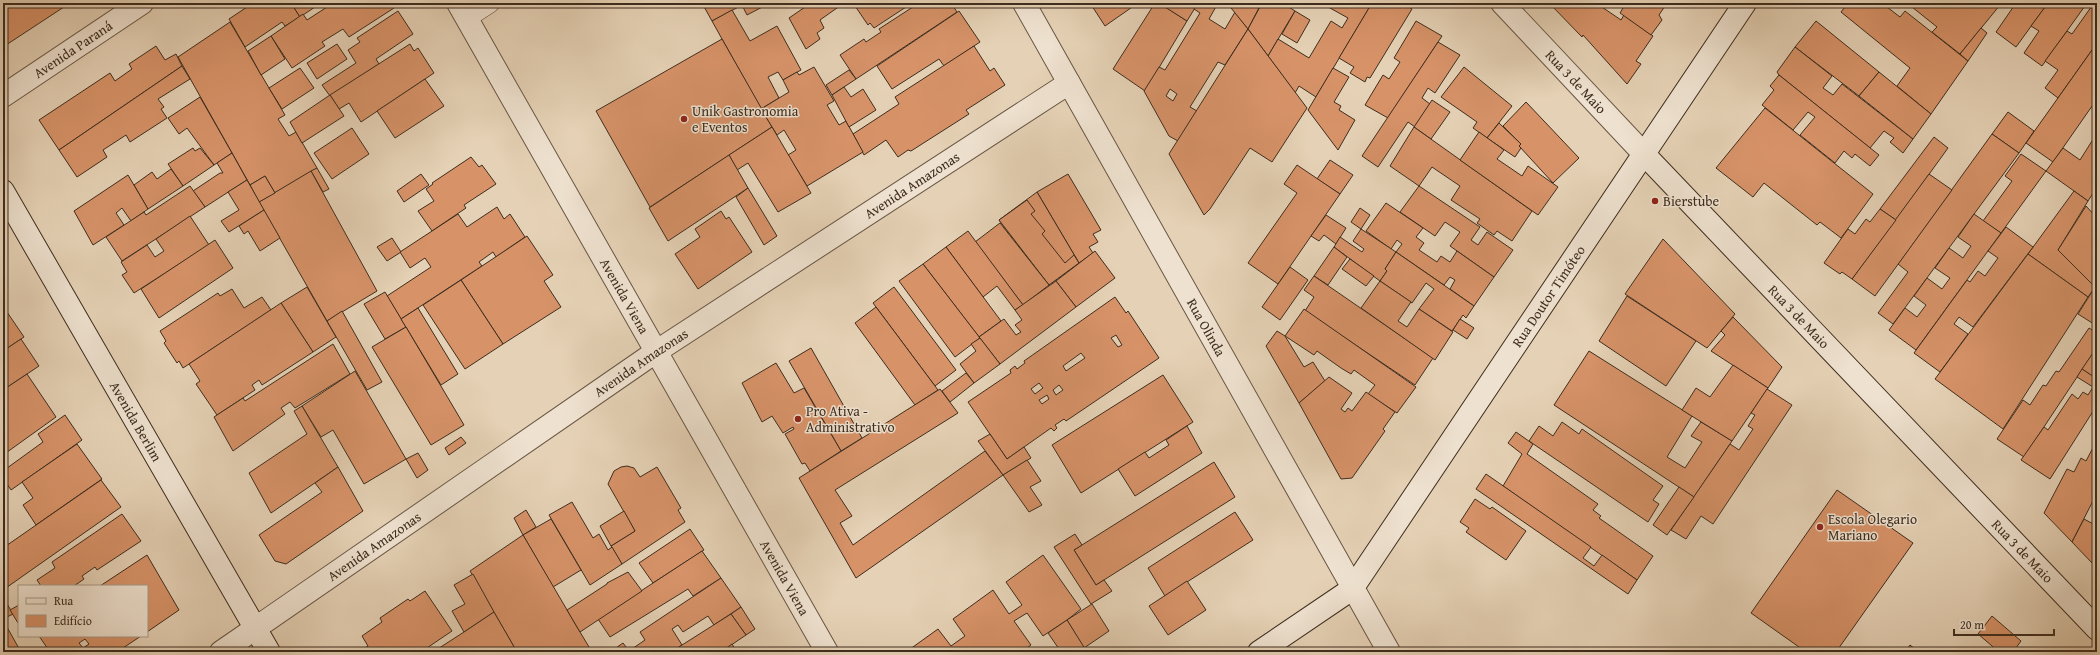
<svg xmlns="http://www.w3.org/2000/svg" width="2100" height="655" viewBox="0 0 2100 655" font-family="'Gentium Book Plus',serif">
<rect width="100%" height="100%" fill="#e5d1b5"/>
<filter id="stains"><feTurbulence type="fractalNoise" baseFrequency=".005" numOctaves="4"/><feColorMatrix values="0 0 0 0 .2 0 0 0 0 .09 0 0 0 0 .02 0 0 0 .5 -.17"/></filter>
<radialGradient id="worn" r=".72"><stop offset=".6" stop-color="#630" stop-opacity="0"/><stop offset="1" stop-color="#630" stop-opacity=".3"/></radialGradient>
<g fill="#d79268" stroke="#3e2d1e" fill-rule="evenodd">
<polygon points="3,3 70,3 3,47"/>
<polygon points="253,3 291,3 300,17 285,26 282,22 245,47 229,19"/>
<polygon points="291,3 321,3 300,17"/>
<polygon points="325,3 391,3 394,8 349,37 343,29 322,42 325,46 292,68 271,36 303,14 307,20 327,7"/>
<polygon points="702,3 746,3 712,21"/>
<polygon points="746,3 770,3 747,15 742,5"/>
<polygon points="811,3 844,3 820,20 824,28 817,33 820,39 806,49 789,18"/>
<polygon points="853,3 904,3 906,7 874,28 870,23 868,25"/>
<polygon points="919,3 951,3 957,12 856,79 840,55 864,39 866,42 881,32 879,29"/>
<polygon points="1090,3 1138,3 1105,26"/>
<polygon points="1155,3 1159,3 1187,21 1145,91 1113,69"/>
<polygon points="1168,3 1198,3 1187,21 1165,7"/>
<path d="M1198,3H1218L1209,19L1225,29L1235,12L1248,29L1225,65L1218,62L1190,107L1197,111L1178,141L1169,136L1144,91L1159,67L1165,70L1200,13L1194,9ZM1170,89L1177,94L1173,101L1166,96Z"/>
<polygon points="1227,3 1259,3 1261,4 1248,29"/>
<polygon points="1262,3 1287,3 1286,5 1295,11 1268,56 1248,29"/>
<polygon points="1321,3 1372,3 1316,97 1299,86 1295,93 1268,56 1278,39 1309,58 1331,21 1342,28 1348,18"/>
<polygon points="1372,3 1402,3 1412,9 1370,78 1367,77 1365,82 1350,73 1354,67 1339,58"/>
<polygon points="1596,3 1621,20 1624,15 1653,36 1636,61 1641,64 1627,84 1583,35 1582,37 1550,4"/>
<polygon points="1626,3 1667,3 1659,15 1662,20 1651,35 1620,13"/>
<polygon points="1848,3 1890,3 1887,7 1900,17 1905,11 1968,61 1931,114 1897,86 1910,68 1841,12"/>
<polygon points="1907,3 1998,3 2000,5 1960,54 1932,32 1937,27"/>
<polygon points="2016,3 2048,3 2016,47 1996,32"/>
<polygon points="2048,3 2087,3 2042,66 2024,53 2039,31 2031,26"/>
<polygon points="2094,3 2097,3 2097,43 2058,98 2045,88 2058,70 2045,61 2067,31 2072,34"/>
<polygon points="732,10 750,41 777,26 801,70 783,80 778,72 768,77 779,98 761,109 712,21"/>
<polygon points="398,11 413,34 376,59 379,64 330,96 322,85 356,63 348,50 360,42 357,38"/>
<polygon points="959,11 980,42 944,66 939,59 892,89 877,66"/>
<polygon points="1295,11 1310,20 1297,43 1282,34"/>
<polygon points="1416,21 1442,36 1388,118 1365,105 1383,75 1389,79 1400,62 1394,58"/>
<polygon points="1816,21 1879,72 1859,96 1795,47"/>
<polygon points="230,22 285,115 278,119 289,136 296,132 317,168 275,193 265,176 250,185 178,57"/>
<polygon points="1981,28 1987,33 1968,61 1960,54"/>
<polygon points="1248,29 1307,108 1272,162 1250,148 1210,209 1204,215 1169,154"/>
<polygon points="271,36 285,59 261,75 248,51"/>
<polygon points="722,39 772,127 650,207 596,111"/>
<polygon points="1438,42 1460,55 1435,93 1428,88 1422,98 1430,104 1415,127 1408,122 1378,167 1362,156"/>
<polygon points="2097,43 2097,99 2053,162 2026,143"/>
<polygon points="337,44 347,59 317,79 307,63"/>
<polygon points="410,44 414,51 418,48 434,73 361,122 349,103 339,109 330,95"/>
<polygon points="156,46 165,60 176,54 182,66 59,150 39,120 110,73 115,81 132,69 129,64"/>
<polygon points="974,46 990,71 994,68 1005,85 966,110 969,114 911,151 908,150 898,157 886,140 864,155 853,134 899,104 895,97"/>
<polygon points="1795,47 1832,76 1823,88 1833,95 1842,84 1913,139 1903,153 1890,142 1894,138 1884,131 1870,148 1779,75 1777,72"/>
<polygon points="182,66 190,79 158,99 164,107 161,109 167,118 130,142 126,135 103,150 107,157 77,177 59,150"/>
<polygon points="814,67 834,101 827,105 839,125 846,121 863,152 807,186 788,155 796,150 784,130 777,135 761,109 789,92 783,80 797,72 799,75"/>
<polygon points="1464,67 1512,106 1487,138 1473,128 1477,122 1441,97"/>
<polygon points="300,68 314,88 282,109 269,88"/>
<polygon points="1333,68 1349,77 1334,102 1341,106 1339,110 1355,120 1338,150 1308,110"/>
<polygon points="849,70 856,79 832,95 826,85"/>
<polygon points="1879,72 1931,114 1913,139 1859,96"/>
<polygon points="1779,75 1879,155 1870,166 1855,154 1852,158 1844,151 1835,163 1800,135 1815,117 1808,112 1793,130 1762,105 1774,90 1770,86"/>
<polygon points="425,79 444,106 395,138 377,111"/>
<polygon points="844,87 851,97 863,89 876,110 849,127 832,95"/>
<polygon points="330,95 344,116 302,143 290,122"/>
<polygon points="200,97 232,153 214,165 187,128 179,134 168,118"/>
<polygon points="1432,100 1450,112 1431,139 1414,127"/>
<polygon points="1526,102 1579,158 1553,183 1519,146 1521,144 1503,126"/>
<polygon points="1765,108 1873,194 1841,238 1820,222 1817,225 1764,183 1753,197 1716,168"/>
<polygon points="2008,112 2034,131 2019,153 1992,134"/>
<polygon points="1499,123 1521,144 1519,146 1521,148 1515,157 1487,138"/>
<polygon points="772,127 811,193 778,212 748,163 737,170 729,155"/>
<polygon points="1414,127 1532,211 1512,241 1497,231 1494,235 1477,223 1480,219 1451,200 1460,186 1432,167 1419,186 1390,166"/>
<polygon points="352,128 369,154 332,179 314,153"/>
<polygon points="1479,132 1504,150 1497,159 1522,176 1528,166 1558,187 1538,215 1460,160"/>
<polygon points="2097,133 2097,187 2088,201 2046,171 2063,148 2080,160"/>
<polygon points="1992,134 2019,153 1893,324 1878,313 1908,272 1898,264"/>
<polygon points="1934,137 1948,148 1896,220 1880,209"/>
<polygon points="193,148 195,151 200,148 214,165 183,186 168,164"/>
<polygon points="232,153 247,180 205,207 193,191 220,173 223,173 217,163"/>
<polygon points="2021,154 2046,171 2001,233 1983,221 2012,181 2005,176"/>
<polygon points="729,155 748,188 668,241 649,208"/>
<polygon points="471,157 479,167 482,165 496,184 464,205 466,208 432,231 418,211 434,201 426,189 433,184 432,183"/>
<polygon points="1330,160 1353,175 1340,194 1317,179"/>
<polygon points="1297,165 1340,194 1278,284 1248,263 1297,193 1284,184"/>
<polygon points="317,168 329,189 323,192 311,171"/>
<polygon points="171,169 183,186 148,209 134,185 152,172 157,179"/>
<polygon points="311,171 377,291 327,321 259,202"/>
<polygon points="421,174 429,185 404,202 397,191"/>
<polygon points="1068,174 1101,230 1093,234 1098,242 1089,247 1093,253 1079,263 1037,192"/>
<polygon points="1929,174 1952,190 1875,296 1852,279"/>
<polygon points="128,175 148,209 131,221 122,208 116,213 124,225 93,245 74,211"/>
<polygon points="265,176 275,193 259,202 250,185"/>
<polygon points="247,180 264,210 229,232 221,221 239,210 228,192"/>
<polygon points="190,186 205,207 122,261 106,237 144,212 146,215"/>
<polygon points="1419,186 1480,227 1471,240 1478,245 1487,232 1513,250 1494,277 1450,246 1460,232 1445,222 1435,236 1400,212"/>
<polygon points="748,188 777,236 764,245 736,197"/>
<polygon points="2074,191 2088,201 2058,250 2095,287 2088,297 2028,254"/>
<polygon points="1037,192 1079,263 1049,285 999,220"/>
<polygon points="1027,200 1035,211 1031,214 1045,231 1042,234 1065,263 1074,255 1079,263 1049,285 999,220"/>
<polygon points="1386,203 1423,228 1416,237 1424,243 1419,250 1437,262 1441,256 1450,262 1457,251 1494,277 1474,306 1450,289 1455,280 1450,277 1444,285 1396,252 1402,244 1397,240 1391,249 1366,231"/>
<polygon points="2086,206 2097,218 2097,289 2058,250"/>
<polygon points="497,207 504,219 510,214 525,237 496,257 493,252 479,262 482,266 401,319 387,296 431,267 425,258 410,268 400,252 458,214 467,227"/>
<polygon points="1360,208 1370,215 1361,229 1351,222"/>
<polygon points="1880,209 1896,220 1852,279 1842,272 1840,274 1824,263 1848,229 1855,234 1866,219 1870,222"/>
<polygon points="264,210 280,238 260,251 248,231 244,234 239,226"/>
<polygon points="721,211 726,219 729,217 752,252 698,289 675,254 700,237 695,229"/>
<polygon points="1974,214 2001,233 1916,350 1889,330 1905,308 1917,317 1926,305 1914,296 1927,278 1942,289 1950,278 1935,268 1949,248 1963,258 1971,246 1958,237"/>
<polygon points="1326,215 1346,228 1336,244 1324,235 1319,241 1311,236"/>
<polygon points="190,216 209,245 134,293 122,275 127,272 121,262 147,245 155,257 164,251 156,239"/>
<polygon points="1000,223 1049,285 1023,305 975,242"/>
<polygon points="2006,227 2033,247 1973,327 1959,317 1954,324 1968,334 1940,372 1914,353 1967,280 1970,282 1978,271 1985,276 1998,258 1988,251"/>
<polygon points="1361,229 1396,252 1385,269 1387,271 1380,281 1334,247 1340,237 1362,252 1364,249 1353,241"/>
<polygon points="968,231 1023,305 1015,310 997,286 983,297 946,247"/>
<polygon points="527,236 553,275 544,281 561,307 503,344 461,280"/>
<polygon points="392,238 401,252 387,261 377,247"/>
<polygon points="1663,239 1735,314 1707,348 1625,294"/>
<polygon points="215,240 233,268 159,318 141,289"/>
<polygon points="946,247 1001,321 979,337 923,264"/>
<polygon points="1334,247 1347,257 1328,285 1314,276"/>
<polygon points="1095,251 1115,278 1076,307 1056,281"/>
<polygon points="1396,252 1474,306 1466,318 1463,315 1452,331 1419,309 1434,289 1426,283 1412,303 1380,281 1387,271 1385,269"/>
<polygon points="2028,254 2088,297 2003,429 1935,379"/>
<polygon points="1350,259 1374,276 1366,286 1342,269"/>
<polygon points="923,264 980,338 955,357 899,281"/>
<polygon points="1290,267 1308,280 1280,320 1262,307"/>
<polygon points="1314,276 1433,358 1415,385 1305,311 1314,297 1304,290"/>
<polygon points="461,280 503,344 465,369 423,305"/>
<polygon points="1056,281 1076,307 1000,364 979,337 1004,319 1016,335 1021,332 1015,325 1022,320 1015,310"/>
<polygon points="1380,281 1411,302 1398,321 1407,327 1419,309 1453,332 1435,360 1361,308"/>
<polygon points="307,287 336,337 313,352 281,303"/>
<polygon points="894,287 956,370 935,386 873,303"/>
<polygon points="2095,287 2097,289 2097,326 2078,314"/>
<polygon points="232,289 244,308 262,297 271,310 183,368 179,361 177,363 164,343 166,341 160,331 218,293 220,296"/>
<polygon points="385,292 406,327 385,339 364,304"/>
<polygon points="1627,296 1696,341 1666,386 1599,341"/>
<path d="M1115,297L1126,313L1128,311L1159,358L1066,421L1064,419L1055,425L1057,428L1054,431L1051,428L1007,459L968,402L1011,373L1010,370L1015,366L1017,369L1025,363L1024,361ZM1116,335L1122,345L1118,347L1111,338ZM1081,353L1085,358L1066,371L1063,366ZM1039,383L1043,388L1035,394L1031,389ZM1059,385L1063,390L1056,395L1053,390ZM1047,395L1049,399L1042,404L1039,400Z"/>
<polygon points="281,303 313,352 262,385 259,380 252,385 255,390 217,415 196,384 200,381 189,364"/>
<polygon points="876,307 938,390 915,405 855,323"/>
<polygon points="418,308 458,374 441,385 401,319"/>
<polygon points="1304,309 1416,387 1397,413 1368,394 1375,385 1354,370 1351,374 1341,368 1317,351 1314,355 1285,336"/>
<polygon points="342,311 382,382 367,390 327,321"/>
<polygon points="7,312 24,337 3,351 3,314"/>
<polygon points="1733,317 1782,367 1768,388 1711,351 1725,335 1721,331"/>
<polygon points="1460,319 1474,328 1467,339 1453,330"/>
<polygon points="406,327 464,425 431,445 372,347"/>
<polygon points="2089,328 2097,333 2097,347 2024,457 1997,439 2023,400 2030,405 2043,385 2046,386 2056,371 2059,372"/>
<polygon points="1277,331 1285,336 1304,367 1313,362 1325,381 1299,403 1266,346"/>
<polygon points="980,338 1000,364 974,383 960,364 976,351 971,344"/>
<polygon points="21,339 39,366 3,390 3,370 5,369 3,365 3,351"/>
<polygon points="333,344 350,374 295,408 290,402 281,408 285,414 233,451 214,417 243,398 245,401"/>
<polygon points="2097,347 2097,379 2082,369"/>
<polygon points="811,348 862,438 841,451 789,361"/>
<polygon points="1589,351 1692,416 1667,457 1685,468 1702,442 1691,436 1701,422 1732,441 1694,497 1554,405"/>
<polygon points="776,363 794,393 804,388 841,451 810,471 805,463 802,464 785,434 794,429 793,427 783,433 772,416 762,422 742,383"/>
<polygon points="1733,365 1768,388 1732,441 1682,410 1696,388 1710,397"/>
<polygon points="2082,369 2097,379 2097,405 2050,479 2021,460 2044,427 2048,430 2072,394 2078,399 2083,392 2088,395 2093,387 2077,377"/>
<polygon points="355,371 406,459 364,484 333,430 321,437 302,406"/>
<polygon points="966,373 974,383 950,402 942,391"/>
<polygon points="27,374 56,417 3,455 3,390"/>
<polygon points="1163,375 1193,422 1081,493 1052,445"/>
<polygon points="1329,377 1352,393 1341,409 1345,412 1348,408 1352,411 1366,392 1395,412 1383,429 1385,431 1352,478 1341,479 1299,403"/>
<polygon points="940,389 958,413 835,490 852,516 840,523 853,545 985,451 1003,475 856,578 799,478"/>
<polygon points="1767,389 1792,405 1713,524 1701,516 1686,539 1671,530 1730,444 1739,450 1753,429 1748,426 1755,415 1751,413"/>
<polygon points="302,406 338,467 271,513 249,473 307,434 294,411"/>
<polygon points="65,415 82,440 11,490 3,478 3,471 43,442 38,434"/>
<polygon points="1562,422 1579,434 1582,429 1663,486 1653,500 1659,504 1648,522 1529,441 1539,426 1553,436"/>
<polygon points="1187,426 1202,453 1135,496 1118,469 1145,452 1149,458 1169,445 1166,440"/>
<polygon points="1516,432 1533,444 1527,454 1598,504 1593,510 1601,516 1599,518 1653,556 1637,580 1503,486 1522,454 1508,443"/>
<polygon points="990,434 1007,459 1024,447 1031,458 1003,475 978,441"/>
<polygon points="461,437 466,443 449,455 445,448"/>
<polygon points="2097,440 2097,493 2072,542 2044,513 2067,469 2074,472 2081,458 2086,461"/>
<polygon points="77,444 102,479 36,525 23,505 33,498 22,482"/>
<polygon points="418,453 428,470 417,478 406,459"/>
<polygon points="1027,460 1041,481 1030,487 1042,505 1029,512 1003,475"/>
<polygon points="1214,462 1235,497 1096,585 1074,550"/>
<polygon points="627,466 634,468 640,477 657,467 681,508 678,510 685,522 622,564 611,546 635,531 608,484 614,471 621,467"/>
<polygon points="338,467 363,511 286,564 275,561 259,535 322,492 315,483"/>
<polygon points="1486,474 1591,547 1583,558 1594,566 1602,555 1637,580 1628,594 1476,489"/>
<polygon points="101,480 121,507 3,590 3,548"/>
<polygon points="1679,487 1694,497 1667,535 1653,525"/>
<polygon points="1837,490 1913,543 1836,652 1806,652 1751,613"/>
<polygon points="1475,499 1490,509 1492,507 1526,531 1506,560 1466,532 1469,528 1460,522"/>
<polygon points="572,502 593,538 599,534 608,550 612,547 622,564 590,585 549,515"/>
<polygon points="526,510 536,527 523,535 514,518"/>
<polygon points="624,511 635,531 611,546 600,526"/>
<polygon points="1235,512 1253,540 1165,596 1148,568"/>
<polygon points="122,514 141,541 97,570 95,567 82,576 84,579 74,586 41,586 37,580 55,568 52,562"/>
<polygon points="551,519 581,570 553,587 523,535"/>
<polygon points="2084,519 2097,526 2097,557 2093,564 2072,542"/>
<polygon points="690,529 704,550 653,583 639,563"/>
<polygon points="1075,534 1082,545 1074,550 1096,585 1104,580 1112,591 1091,604 1054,547"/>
<polygon points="523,535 580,632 592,652 517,652 470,571"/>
<polygon points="3,536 8,544 3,548"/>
<polygon points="702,551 721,578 693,596 688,589 610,637 598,619"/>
<polygon points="147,555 179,610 147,632 147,586 100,586"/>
<polygon points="1043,555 1081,609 1067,620 1043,636 1027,613 1014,621 1031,645 1021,652 976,652 975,650 972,652 906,652 938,629 951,646 965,636 953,619 993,590 1009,614 1022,605 1006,582"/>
<polygon points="628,572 642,591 580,632 567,610 607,584 607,583"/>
<polygon points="473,574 494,612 464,632 452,611 465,604 454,585"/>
<polygon points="721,578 741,607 714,625 708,616 683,632 678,625 672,629 682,645 671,652 610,652 623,643 629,651 645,640 640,632"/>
<polygon points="1187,581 1206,610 1168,635 1149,606"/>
<polygon points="425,591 452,631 421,652 359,652 368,646 362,636 382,622 380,618 408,599 410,601"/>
<polygon points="3,597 13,614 3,619"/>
<polygon points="1092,604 1109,631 1084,648 1067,620"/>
<polygon points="19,605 19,622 18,623 10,610"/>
<polygon points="741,607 755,629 746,635 731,614"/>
<polygon points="494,612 517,652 433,652 464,632"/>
<polygon points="731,614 746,635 721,652 671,652"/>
<polygon points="1992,616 2021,641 2013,652 1999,652 1978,634"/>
<polygon points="3,620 21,652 3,652"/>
<polygon points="1067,620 1087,652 1061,652 1048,633"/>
<path d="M39,636H141L117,652H50ZM85,639L89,644L83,648L79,643Z"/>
<polygon points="732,644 737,652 721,652"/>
<polygon points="1910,645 1919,652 1905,652"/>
</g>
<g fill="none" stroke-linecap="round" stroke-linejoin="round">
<g stroke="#685644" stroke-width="20">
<polyline id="lane" points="467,18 490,3"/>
</g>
<g stroke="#685644" stroke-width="24">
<g id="street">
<path id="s1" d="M458,3L827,652"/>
<path id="s2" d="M1024,3L1389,652"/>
<path id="s3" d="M1502,3L1643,153"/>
<path id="s4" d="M3,96L142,3"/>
<path id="s5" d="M221,652L657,351L1069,83"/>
</g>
</g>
<g stroke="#3e2d1e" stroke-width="24">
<g id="secondary">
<path id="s6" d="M1643,153L2097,629"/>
<path id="s7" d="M3,191L269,652"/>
<path id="s8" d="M1259,652L1352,589L1745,3"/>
</g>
</g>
<use href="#lane" stroke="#eee1cf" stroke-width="19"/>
<use href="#street" stroke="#eee1cf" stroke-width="22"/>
<use href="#secondary" stroke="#eee1cf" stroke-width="22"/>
</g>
<g fill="#8f2418" stroke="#eee1cf" stroke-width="1.5">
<circle cx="684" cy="119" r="4"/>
<circle cx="1655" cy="201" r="4"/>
<circle cx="798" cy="419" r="4"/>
<circle cx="1820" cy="527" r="4"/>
</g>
<g text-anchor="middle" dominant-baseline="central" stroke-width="3" stroke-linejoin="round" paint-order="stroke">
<g font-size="14" fill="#3e2d1e" stroke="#eee1cf">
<text stroke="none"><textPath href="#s4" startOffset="84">Avenida Paraná</textPath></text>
<text stroke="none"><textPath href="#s3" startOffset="108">Rua 3 de Maio</textPath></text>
<text stroke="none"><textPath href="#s5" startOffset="834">Avenida Amazonas</textPath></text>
<text stroke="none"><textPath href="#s1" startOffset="337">Avenida Viena</textPath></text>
<text stroke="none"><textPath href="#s8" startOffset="465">Rua Doutor Timóteo</textPath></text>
<text stroke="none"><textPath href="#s6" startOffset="226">Rua 3 de Maio</textPath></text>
<text stroke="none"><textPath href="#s2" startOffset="372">Rua Olinda</textPath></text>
<text stroke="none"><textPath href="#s5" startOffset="510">Avenida Amazonas</textPath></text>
<text stroke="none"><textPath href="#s7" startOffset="266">Avenida Berlim</textPath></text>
<text stroke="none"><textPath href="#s5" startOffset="186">Avenida Amazonas</textPath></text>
<text stroke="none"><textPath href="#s6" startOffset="550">Rua 3 de Maio</textPath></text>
<text stroke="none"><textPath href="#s1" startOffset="661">Avenida Viena</textPath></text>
</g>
<g font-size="14" fill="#3e2d1e" stroke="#eee1cf" text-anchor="start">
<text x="692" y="111">Unik Gastronomia<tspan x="692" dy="16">e Eventos</tspan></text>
<text x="1663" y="201">Bierstube</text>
<text x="806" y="411">Pro Ativa -<tspan x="806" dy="16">Administrativo</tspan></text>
<text x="1828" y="519">Escola Olegario<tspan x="1828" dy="16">Mariano</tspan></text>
</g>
</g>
<rect width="2100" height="655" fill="none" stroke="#e5d1b5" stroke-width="16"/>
<rect x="4" y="4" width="2092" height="647" fill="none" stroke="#3e2d1e" stroke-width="2"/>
<rect x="8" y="8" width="2084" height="639" fill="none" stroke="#3e2d1e"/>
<rect x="18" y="585" width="130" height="52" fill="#eee1cf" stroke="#a89988"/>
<rect x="26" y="598" width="20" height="6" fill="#eee1cf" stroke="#a89988"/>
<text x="54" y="605" font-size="12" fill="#3e2d1e">Rua</text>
<rect x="26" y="615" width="20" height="12" fill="#d79268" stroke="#a89988"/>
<text x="54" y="625" font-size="12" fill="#3e2d1e">Edifício</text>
<path d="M1954 629v6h100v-6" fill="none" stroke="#3e2d1e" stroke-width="2"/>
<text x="1960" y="629" font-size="12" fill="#3e2d1e" stroke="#eee1cf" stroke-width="3" paint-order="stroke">20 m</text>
<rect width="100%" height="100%" filter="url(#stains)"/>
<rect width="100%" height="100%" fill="url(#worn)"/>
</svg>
